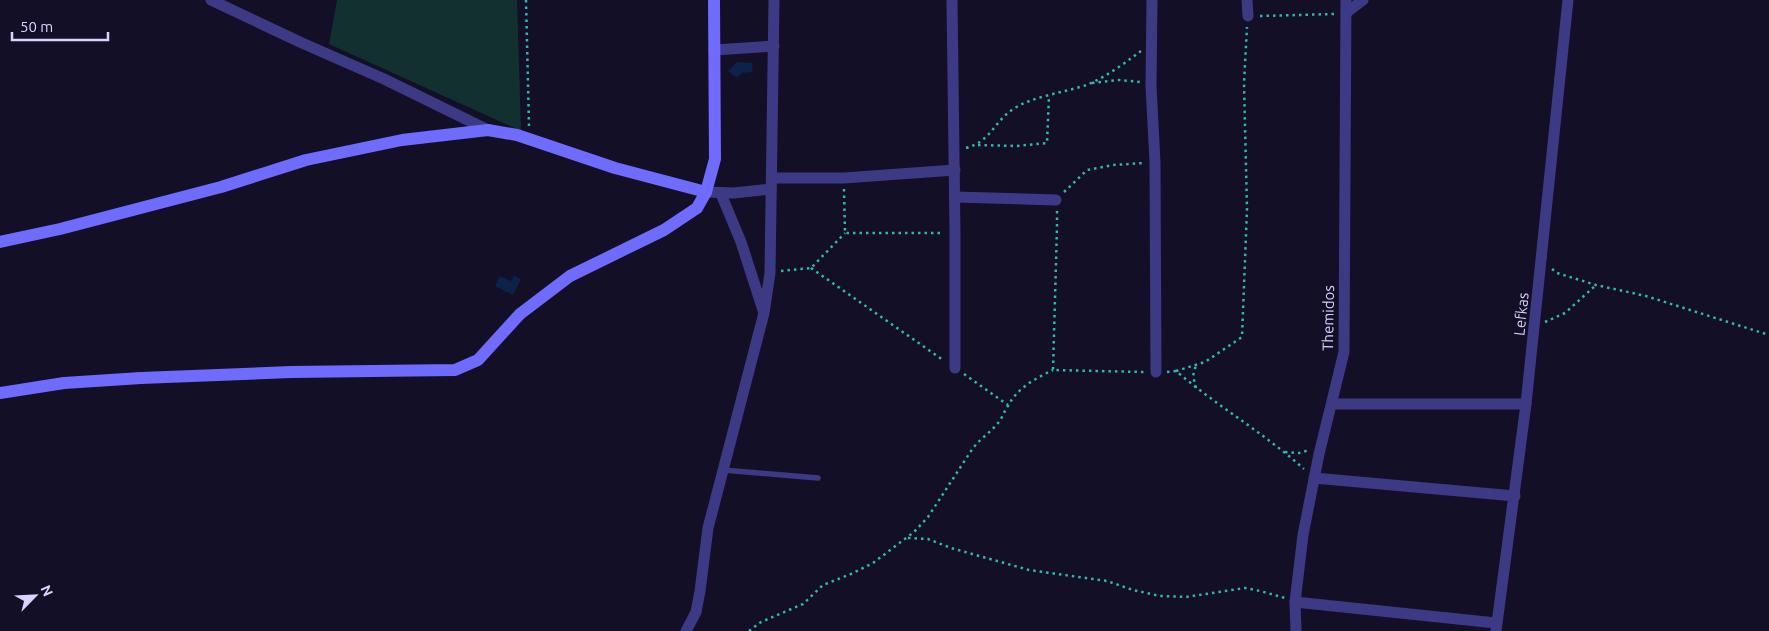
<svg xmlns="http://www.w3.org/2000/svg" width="1769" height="631" viewBox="0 0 1769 631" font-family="Ubuntu,sans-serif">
<rect width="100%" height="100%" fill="#130f26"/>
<polygon fill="#12302f" points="337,0 517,0 521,131 329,44"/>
<g fill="#0c2248">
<polygon points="737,62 753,63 752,66 753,70 752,72 742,73 737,78 728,71"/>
<polygon points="500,276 511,281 514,276 521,279 513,295 495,286"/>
</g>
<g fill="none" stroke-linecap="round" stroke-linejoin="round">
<g stroke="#2fb8b0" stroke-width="2.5" stroke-dasharray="2.5 4" stroke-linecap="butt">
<polyline points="526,0 529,126"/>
<polyline points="1260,16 1335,14"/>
<polyline points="1092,83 1119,80 1141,82"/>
<polyline points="978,145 1017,146 1047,143 1049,96"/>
<path d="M966,148C989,142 993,125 1009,112C1029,96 1065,93 1089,84C1107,76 1125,63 1141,51"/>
<polyline points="844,189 845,233 943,233"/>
<polyline points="1064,192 1087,170 1113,165 1145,163"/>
<polyline points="1057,211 1057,227 1053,370 1144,372"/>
<polyline points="811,268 943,360"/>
<polyline points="1552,269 1557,273 1596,285 1646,296 1769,335"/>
<polyline points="781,271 811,268 845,233"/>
<polyline points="1545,322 1565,313 1596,285"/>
<polyline points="1176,371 1205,362 1242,337 1247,209 1244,83 1247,27"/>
<path d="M1167,372L1176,371C1217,406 1264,433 1304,469"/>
<polyline points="964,374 1008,405"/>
<polyline points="1196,388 1193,376 1196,365"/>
<polyline points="1285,452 1299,453 1309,450"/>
<polyline points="908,538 928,539 951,548 1029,570 1107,581 1133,590 1160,596 1186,597 1245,588 1260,591 1285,598"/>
<path d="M749,631L761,622L803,604L823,585L851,574L873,563L914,532L928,517L973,448C981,438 991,432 998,423C1003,417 1004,411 1008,406C1017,388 1036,378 1053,370"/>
</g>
<polyline stroke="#3d3a85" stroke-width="5.5" points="723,470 818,478"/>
<g stroke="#3d3a85" stroke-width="11">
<polyline points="211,0 302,43 384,79 488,130"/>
<polyline points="952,0 955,233 955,368"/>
<polyline points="1152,0 1151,86 1155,162 1156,372"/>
<polyline points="1247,0 1248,16"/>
<polyline points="1346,13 1363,0"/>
<polyline points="714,50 774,46"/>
<polyline points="772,178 844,178 955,170"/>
<polyline points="706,192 734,193 771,189"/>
<polyline points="721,194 741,242 763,310"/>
<polyline points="955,197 1056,200"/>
<polyline points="1332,404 1526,404"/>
<polyline points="1314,478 1515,496"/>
<polyline points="1295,602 1496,623"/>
<polyline points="686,631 696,612 700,591 708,528 764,313 770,273 774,0"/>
<polyline points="1296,631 1295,602 1303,535 1319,454 1344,352 1346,0"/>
<polyline points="1496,631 1526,404 1568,0"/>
</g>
<g stroke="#6f6bff" stroke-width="12">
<polyline points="0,242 60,229 221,187 306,160 402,140 488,130 517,135 615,168 706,192 715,159 714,0"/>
<polyline points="0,393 64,383 141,378 291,372 455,370 478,360 520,314 570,276 664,230 697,208 706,192"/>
</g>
</g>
<g text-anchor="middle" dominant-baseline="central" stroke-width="4.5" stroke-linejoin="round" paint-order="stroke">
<g font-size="15" fill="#d9d4ff" stroke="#130f26">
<text transform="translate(1521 314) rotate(-84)">Lefkas</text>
<text transform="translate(1328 318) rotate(-89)">Themidos</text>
</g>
</g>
<g transform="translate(35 596) rotate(66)" stroke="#130f26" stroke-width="4" paint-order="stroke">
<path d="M0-4L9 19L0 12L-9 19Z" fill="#d9d4ff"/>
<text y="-8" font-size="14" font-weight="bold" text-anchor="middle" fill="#d9d4ff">N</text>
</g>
<path d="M12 32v8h96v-8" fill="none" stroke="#d9d4ff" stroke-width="2.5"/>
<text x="20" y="32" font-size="15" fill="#d9d4ff" stroke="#130f26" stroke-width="4" paint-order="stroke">50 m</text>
</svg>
